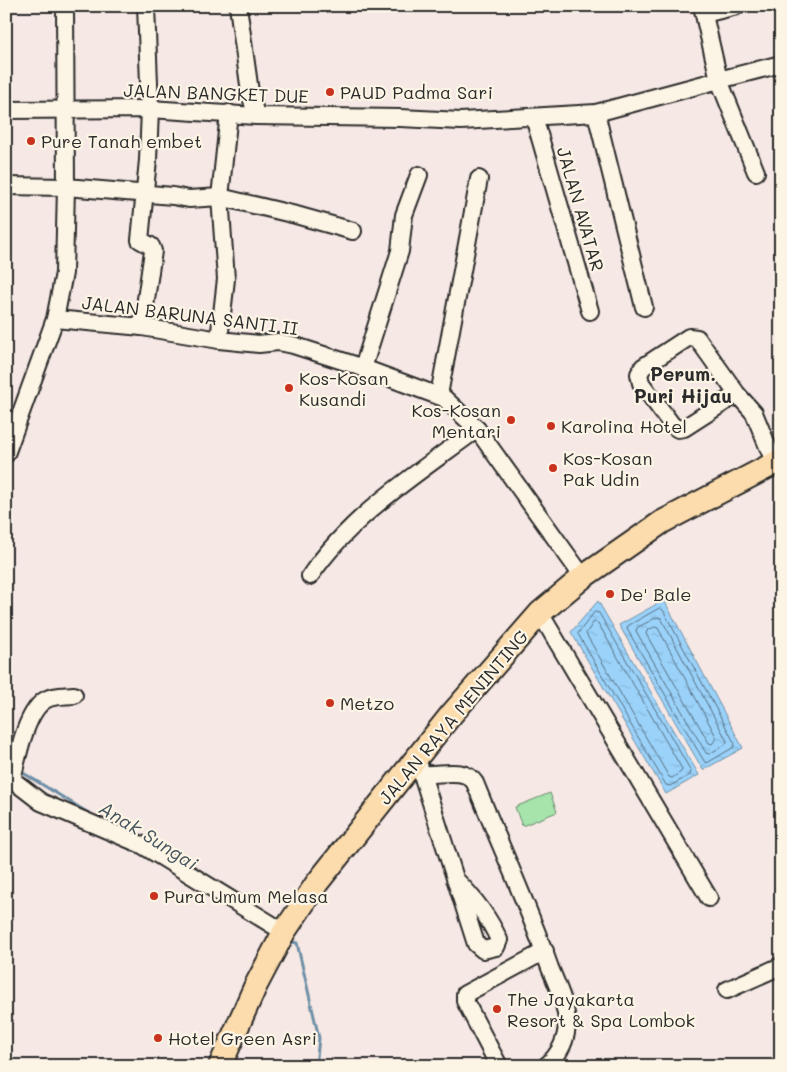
<svg xmlns="http://www.w3.org/2000/svg" width="787" height="1072" viewBox="0 0 787 1072" font-family="Mali,sans-serif">
<defs>
<pattern id="water-ripples" width="26" height="14" patternUnits="userSpaceOnUse" patternTransform="scale(1.25)"><rect width="26" height="14" fill="#9ad2fa"/><path d="M2 4q2-2 4 0t4 0M15 11q2-2 4 0t4 0" fill="none" stroke="#85b4d6"/></pattern>
</defs>
<rect width="100%" height="100%" fill="#f6e8e4"/>
<filter id="ink" filterUnits="userSpaceOnUse"><feTurbulence type="fractalNoise" baseFrequency=".02" numOctaves="2"/><feDisplacementMap in="SourceGraphic" scale="10" xChannelSelector="R" yChannelSelector="G"/><feConvolveMatrix kernelMatrix="1 2 1 2 8 2 1 2 1" color-interpolation-filters="sRGB"/></filter>
<g filter="url(#ink)">
<polygon fill="#a6e4ac" stroke="#68886c" points="550,793 557,812 522,826 515,807"/>
<g fill="url(#water-ripples)" stroke="#6e8fa7">
<polygon points="664,600 743,748 703,770 619,625"/>
<polygon points="598,601 699,775 666,794 571,632"/>
</g>
<g fill="none" stroke-linecap="round" stroke-linejoin="round">
<g stroke="#576e7e" stroke-width="1">
<polygon points="660,608 663,610 735,744 734,747 707,763 704,761 627,629 628,626"/>
<polygon points="595,612 599,613 691,771 690,775 670,786 666,785 578,634"/>
<polygon points="658,617 661,618 727,741 726,744 709,754 706,753 636,631 637,628"/>
<polygon points="594,622 598,623 682,769 681,772 672,778 669,777 586,634"/>
<polygon points="655,627 658,628 717,738 712,744 709,743 646,634 647,631"/>
</g>
<g stroke="#6e8fa7" stroke-width="3">
<polyline points="20,771 95,817"/>
<polyline points="289,941 297,943 319,1038 316,1066"/>
</g>
<g stroke="#2b2b2b" stroke-width="20">
<g id="minor">
<polyline points="238,6 250,92 256,116"/>
<polyline points="702,6 719,80 781,64"/>
<polyline points="704,14 737,6"/>
<polyline points="6,110 150,109 256,116 400,118 461,121 596,113 719,80 756,172"/>
<polyline points="596,113 644,307"/>
<polyline points="534,117 590,311"/>
<polyline points="6,186 66,187 173,196 189,199 220,197 296,215 353,231"/>
<polyline points="55,319 142,327 219,340 259,344 278,342 293,345 355,365 444,398 477,429 583,577"/>
<polyline points="142,327 153,251 151,246 140,240 148,160 150,109 146,6"/>
<polyline points="219,340 226,279 220,197 229,113"/>
<polyline points="363,368 400,251 404,215 419,175"/>
<polyline points="737,394 684,428 678,429 672,425 641,383 639,374 643,367 689,337 697,338 737,394 754,413 775,464"/>
<polyline points="439,395 479,179"/>
<polyline points="6,454 55,319 64,273 66,187 65,6"/>
<path d="M310,576C352,514 418,473 477,429"/>
<polyline points="540,613 709,898"/>
<path d="M419,765L476,944L483,950L496,947L499,940C489,917 473,897 455,879"/>
<path d="M422,774C440,776 464,766 475,783C500,845 528,905 550,968C557,985 566,1004 567,1022C567,1040 559,1055 546,1066"/>
<polyline points="6,775 41,802 142,845 284,932"/>
<path d="M12,780C17,759 26,709 47,699C55,695 66,696 74,695"/>
<polyline points="727,990 781,966"/>
<polyline points="499,1066 465,1001 465,994 545,951"/>
</g>
</g>
<g stroke="#2b2b2b" stroke-width="26">
<polyline id="highway" points="220,1066 255,987 284,932 317,883 450,716 540,613 583,577 662,522 781,460"/>
</g>
<use href="#minor" stroke="#fcf5e5" stroke-width="16"/>
<use href="#highway" stroke="#fcdcac" stroke-width="22"/>
</g>
</g>
<g fill="#c8321e" stroke="#fcf5e5" stroke-width="2">
<circle cx="330" cy="92" r="5"/>
<circle cx="31" cy="141" r="5"/>
<circle cx="289" cy="388" r="5"/>
<circle cx="511" cy="420" r="5"/>
<circle cx="551" cy="426" r="5"/>
<circle cx="553" cy="468" r="5"/>
<circle cx="610" cy="594" r="5"/>
<circle cx="330" cy="703" r="5"/>
<circle cx="154" cy="896" r="5"/>
<circle cx="497" cy="1009" r="5"/>
<circle cx="158" cy="1038" r="5"/>
</g>
<g text-anchor="middle" dominant-baseline="central" stroke-width="4.5" stroke-linejoin="round" paint-order="stroke">
<g font-size="18" fill="#2b2b2b" stroke="#fcf5e5" text-anchor="start">
<text x="340" y="92">PAUD Padma Sari</text>
<text x="41" y="141">Pure Tanah embet</text>
<text x="299" y="378">Kos-Kosan<tspan x="299" dy="21">Kusandi</tspan></text>
<text x="501" y="410" text-anchor="end">Kos-Kosan<tspan x="501" dy="21">Mentari</tspan></text>
<text x="561" y="426">Karolina Hotel</text>
<text x="563" y="458">Kos-Kosan<tspan x="563" dy="21">Pak Udin</tspan></text>
<text x="620" y="594">De' Bale</text>
<text x="340" y="703">Metzo</text>
<text x="164" y="896">Pura Umum Melasa</text>
<text x="507" y="999">The Jayakarta<tspan x="507" dy="21">Resort &amp; Spa Lombok</tspan></text>
<text x="168" y="1038">Hotel Green Asri</text>
</g>
<g font-size="18" fill="#2b2b2b" stroke="#fcf5e5">
<text transform="translate(216 93) rotate(2)">JALAN BANGKET DUE</text>
<text transform="translate(581 209) rotate(74)">JALAN AVATAR</text>
<text transform="translate(190 315) rotate(7)">JALAN BARUNA SANTI II</text>
<text transform="translate(453 717) rotate(-50)">JALAN RAYA MENINTING</text>
</g>
<g font-size="19" font-weight="bold" fill="#2b2b2b" stroke="#fcf5e5">
<text x="683" y="373">Perum.<tspan x="683" dy="22">Puri Hijau</tspan></text>
</g>
<g font-size="19" font-style="italic" fill="#47555f" stroke="#fcf5e5">
<text transform="translate(149 835) rotate(32)">Anak Sungai</text>
</g>
</g>
<rect width="787" height="1072" fill="none" stroke="#fcf5e5" stroke-width="25"/>
<rect x="12" y="12" width="762" height="1047" fill="none" stroke="#2b2b2b" stroke-width="2" filter="url(#ink)"/>
</svg>
